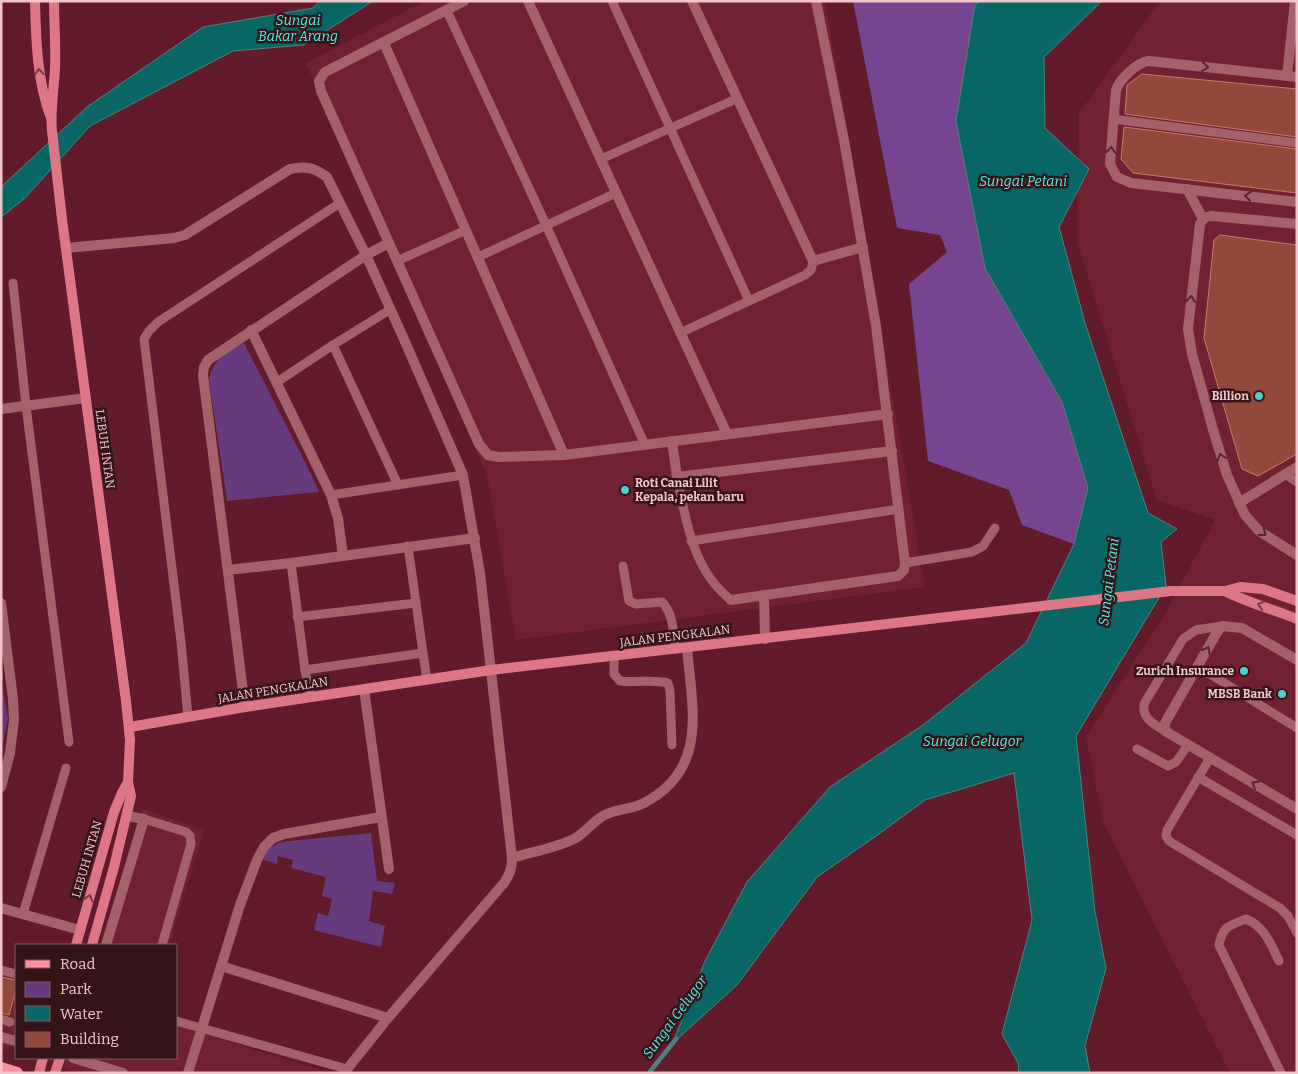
<svg xmlns="http://www.w3.org/2000/svg" width="1298" height="1074" viewBox="0 0 1298 1074" font-family="Bitter,serif">
<rect width="100%" height="100%" fill="#621b2a"/>
<g fill="#712232">
<polygon points="425,1 825,1 925,587 516,640 487,475 306,63"/>
<polygon points="1160,1 1297,1 1297,1073 1230,1073 1103,822 1086,736 1164,616 1215,520 1157,501 1077,241 1079,113"/>
<polygon points="142,809 204,830 169,945 100,945"/>
<polygon points="1,973 16,978 16,1044 1,1051"/>
<polygon points="176,1025 329,1073 79,1073 63,1068 66,1058 176,1058"/>
</g>
<g fill="#663b7d">
<path d="M244,343L312,476L319,492L227,501L209,380C212,360 227,351 244,343Z"/>
<polygon points="1,680 8,718 3,743 1,743"/>
<polygon points="371,833 377,881 395,883 392,894 373,891 369,921 385,926 381,947 314,930 318,913 328,916 332,899 322,896 326,877 291,868 293,860 278,856 277,864 263,860 267,850 280,842"/>
</g>
<polygon fill="#764592" points="853,1 979,1 975,5 956,121 985,268 1062,402 1088,488 1074,544 1022,525 1009,490 928,461 909,284 947,252 940,235 897,228"/>
<g fill="#086664" stroke="#4e8282">
<polygon points="320,1 373,1 304,45 233,51 90,126 24,199 1,217 1,187 87,107 203,27 313,8"/>
<polygon points="979,1 1102,1 1044,57 1045,128 1089,169 1059,227 1085,323 1148,513 1177,529 1161,542 1166,586 1076,736 1095,912 1106,968 1085,1046 1090,1073 1019,1073 1018,1063 1002,1034 1032,920 1014,773 925,800 879,834 817,877 737,985 673,1043 705,961 747,882 830,787 923,725 1026,643 1074,544 1088,488 1062,402 985,268 956,121 975,5"/>
</g>
<g fill="none" stroke-linecap="round" stroke-linejoin="round">
<polyline stroke="#4e8282" stroke-width="4.5" points="649,1073 676,1039"/>
</g>
<g fill="#92493b" stroke="#c87a6a">
<polygon points="1142,74 1297,89 1297,137 1125,114 1127,85"/>
<polygon points="1124,127 1297,149 1297,193 1133,173 1121,159"/>
<polygon points="1220,235 1297,245 1297,454 1258,476 1242,469 1204,338 1214,240"/>
<polygon points="1,977 16,980 16,990 9,1015 1,1013"/>
</g>
<g fill="none" stroke-linecap="round" stroke-linejoin="round">
<g stroke="#a3626a" stroke-width="9">
<polyline points="612,1 749,301"/>
<polyline points="447,11 546,225 645,445"/>
<polyline points="1113,119 1297,143"/>
<polyline points="601,159 736,99"/>
<polyline points="478,257 616,193"/>
<polyline points="397,261 466,230"/>
<polyline points="13,283 26,406 69,742"/>
<polyline points="680,333 805,275 811,270 813,261"/>
<polyline points="333,345 398,485"/>
<polyline points="277,382 333,345 391,309"/>
<polyline points="1285,474 1297,482"/>
<path d="M677,477C686,521 693,571 731,600"/>
<polyline points="331,495 463,475"/>
<polyline points="691,541 899,509"/>
<polyline points="408,546 423,653"/>
<polyline points="291,563 305,670"/>
<polyline points="905,563 972,552 983,546 995,528"/>
<path d="M623,566L629,601L636,604L662,602C674,614 673,633 676,649"/>
<polyline points="297,617 416,603"/>
<path d="M614,656V674L620,681C636,683 653,679 668,683L670,691L672,745"/>
<polyline points="1197,666 1297,728"/>
<polyline points="310,697 305,670 423,653 427,680"/>
<polyline points="188,717 181,642 144,339 149,331 158,322 340,203"/>
<path d="M1165,731C1154,724 1142,719 1144,704L1183,639L1196,630L1222,626"/>
<polyline points="1137,749 1168,766 1176,762 1188,745"/>
<polyline points="1210,758 1167,830 1166,836 1169,841 1280,908 1288,916 1297,933"/>
<polyline points="1198,777 1297,835"/>
<polyline points="144,819 186,832 190,836 191,844 162,945"/>
<polyline points="23,914 66,768"/>
<path d="M1279,961C1270,943 1265,927 1246,919C1228,926 1223,926 1219,945L1281,1073"/>
<polyline points="1,970 16,974"/>
<polyline points="1,1019 10,1022"/>
<polyline points="176,1021 347,1069"/>
</g>
<g stroke="#a3626a" stroke-width="10">
<polyline points="464,1 325,72 319,81 321,91 479,444 488,455 498,457 564,455 888,414"/>
<polyline points="528,1 727,434"/>
<polyline points="692,1 813,261 863,247"/>
<polyline points="384,43 564,455"/>
<polyline points="1287,76 1295,1"/>
<path d="M1297,77L1149,61C1137,62 1120,79 1116,90L1110,164L1117,177L1131,183L1297,202"/>
<polyline points="1187,189 1203,219"/>
<path d="M1297,224L1212,216C1206,216 1203,218 1200,224L1188,329L1192,354L1214,433L1227,475L1245,515L1259,531L1297,555"/>
<path d="M66,248L174,238L185,235L290,169C306,166 313,167 327,177L366,255L403,337L463,475L480,573L512,858C512,868 510,874 504,883L388,1018L344,1073"/>
<polyline points="251,330 331,495 338,518 343,556"/>
<polyline points="1,409 86,398"/>
<polyline points="672,441 677,477 892,451"/>
<polyline points="1239,503 1297,467"/>
<polyline points="228,570 291,563 475,538"/>
<polyline points="764,595 765,639"/>
<polyline points="731,600 898,576 904,570 905,563 876,326 844,140 816,1"/>
<polyline points="1,603 13,699 14,720 10,753 1,787"/>
<polyline points="1297,660 1242,628 1222,626 1216,634 1165,723 1165,731 1297,809"/>
<polyline points="364,689 389,869"/>
<polyline points="245,707 203,375 204,367 208,360 366,255 389,243"/>
<path d="M512,858C532,852 555,848 574,839C587,832 594,819 607,814C619,809 632,809 644,803C709,769 692,708 687,648"/>
<polyline points="1,908 80,930"/>
<polyline points="106,945 144,819 127,816"/>
<polyline points="221,966 388,1018"/>
<polyline points="1,1037 16,1041"/>
<polyline points="73,1058 123,1073"/>
<polyline points="188,1073 240,905 257,860 264,847 273,838 284,834 381,817"/>
</g>
<g stroke="#dd7685" stroke-width="10">
<path d="M35,1C36,41 37,81 51,118"/>
<path d="M54,1C54,23 56,46 55,68C54,89 50,110 52,131L62,219L126,701L130,740L128,782L131,796L114,867L92,945"/>
<path d="M1225,591C1248,603 1273,609 1297,619"/>
<polyline points="130,727 245,707 491,670 1171,591 1225,591 1240,587 1263,589 1297,601"/>
<polyline points="76,945 114,812 122,793 128,782"/>
<polyline points="39,1073 43,1058"/>
<polyline points="55,1073 60,1058"/>
</g>
<polyline stroke="#fb919f" stroke-width="12" points="1,1068 17,1073"/>
</g>
<defs><path id="oneway-chevron" d="M-2-3.5L2.5 0L-2 3.5" fill="none" stroke-width="1.6" stroke-linecap="round" stroke-linejoin="round" transform="scale(1.25)"/></defs>
<g stroke="#50282d">
<use href="#oneway-chevron" transform="translate(1205 67) rotate(6)"/>
<use href="#oneway-chevron" transform="translate(1111 150) rotate(-86)"/>
<use href="#oneway-chevron" transform="translate(1248 196) rotate(-173)"/>
<use href="#oneway-chevron" transform="translate(1191 299) rotate(-83)"/>
<use href="#oneway-chevron" transform="translate(1221 457) rotate(-108)"/>
<use href="#oneway-chevron" transform="translate(1263 533) rotate(37)"/>
<use href="#oneway-chevron" transform="translate(1207 650) rotate(-60)"/>
<use href="#oneway-chevron" transform="translate(1255 784) rotate(-150)"/>
</g>
<g stroke="#783b44">
<use href="#oneway-chevron" transform="translate(39 72) rotate(-97)"/>
<use href="#oneway-chevron" transform="translate(1261 605) rotate(-162)"/>
<use href="#oneway-chevron" transform="translate(89 898) rotate(-74)"/>
</g>
<g fill="#53cdc9" stroke="#341419" stroke-width="2">
<circle cx="1259" cy="396" r="5"/>
<circle cx="625" cy="490" r="5"/>
<circle cx="1244" cy="671" r="5"/>
<circle cx="1282" cy="694" r="5"/>
</g>
<g text-anchor="middle" dominant-baseline="central" stroke-width="5" stroke-linejoin="round" paint-order="stroke">
<g font-size="12" font-weight="bold" fill="#f2c5c9" stroke="#341419" text-anchor="end">
<text x="1249" y="396">Billion</text>
<text x="635" y="483" text-anchor="start">Roti Canai Lilit<tspan x="635" dy="14">Kepala, pekan baru</tspan></text>
<text x="1234" y="671">Zurich Insurance</text>
<text x="1272" y="694">MBSB Bank</text>
</g>
<g font-size="12" fill="#f2c5c9" stroke="#341419">
<text transform="translate(105 449) rotate(82)">LEBUH INTAN</text>
<text transform="translate(675 636) rotate(-7)">JALAN PENGKALAN</text>
<text transform="translate(273 690) rotate(-9)">JALAN PENGKALAN</text>
<text transform="translate(87 859) rotate(-74)">LEBUH INTAN</text>
</g>
<g font-size="14" font-style="italic" fill="#53ede8" stroke="#341419">
<text x="298" y="20">Sungai<tspan x="298" dy="16">Bakar Arang</tspan></text>
<text x="1023" y="181">Sungai Petani</text>
<text transform="translate(1109 582) rotate(-83)">Sungai Petani</text>
<text x="972" y="741">Sungai Gelugor</text>
<text transform="translate(675 1017) rotate(-54)">Sungai Gelugor</text>
</g>
</g>
<rect width="1298" height="1074" fill="none" stroke="#f2c5c9" stroke-width="5"/>
<rect x="15" y="944" width="162" height="115" fill="#341419" stroke="#805b5f"/>
<rect x="25" y="960" width="25" height="8" fill="#fb919f" stroke="#805b5f"/>
<text x="60" y="969" font-size="15" fill="#f2c5c9">Road</text>
<rect x="25" y="982" width="25" height="15" fill="#663b7d" stroke="#805b5f"/>
<text x="60" y="994" font-size="15" fill="#f2c5c9">Park</text>
<rect x="25" y="1006" width="25" height="15" fill="#086664" stroke="#805b5f"/>
<text x="60" y="1019" font-size="15" fill="#f2c5c9">Water</text>
<rect x="25" y="1032" width="25" height="15" fill="#92493b" stroke="#805b5f"/>
<text x="60" y="1044" font-size="15" fill="#f2c5c9">Building</text>
</svg>
